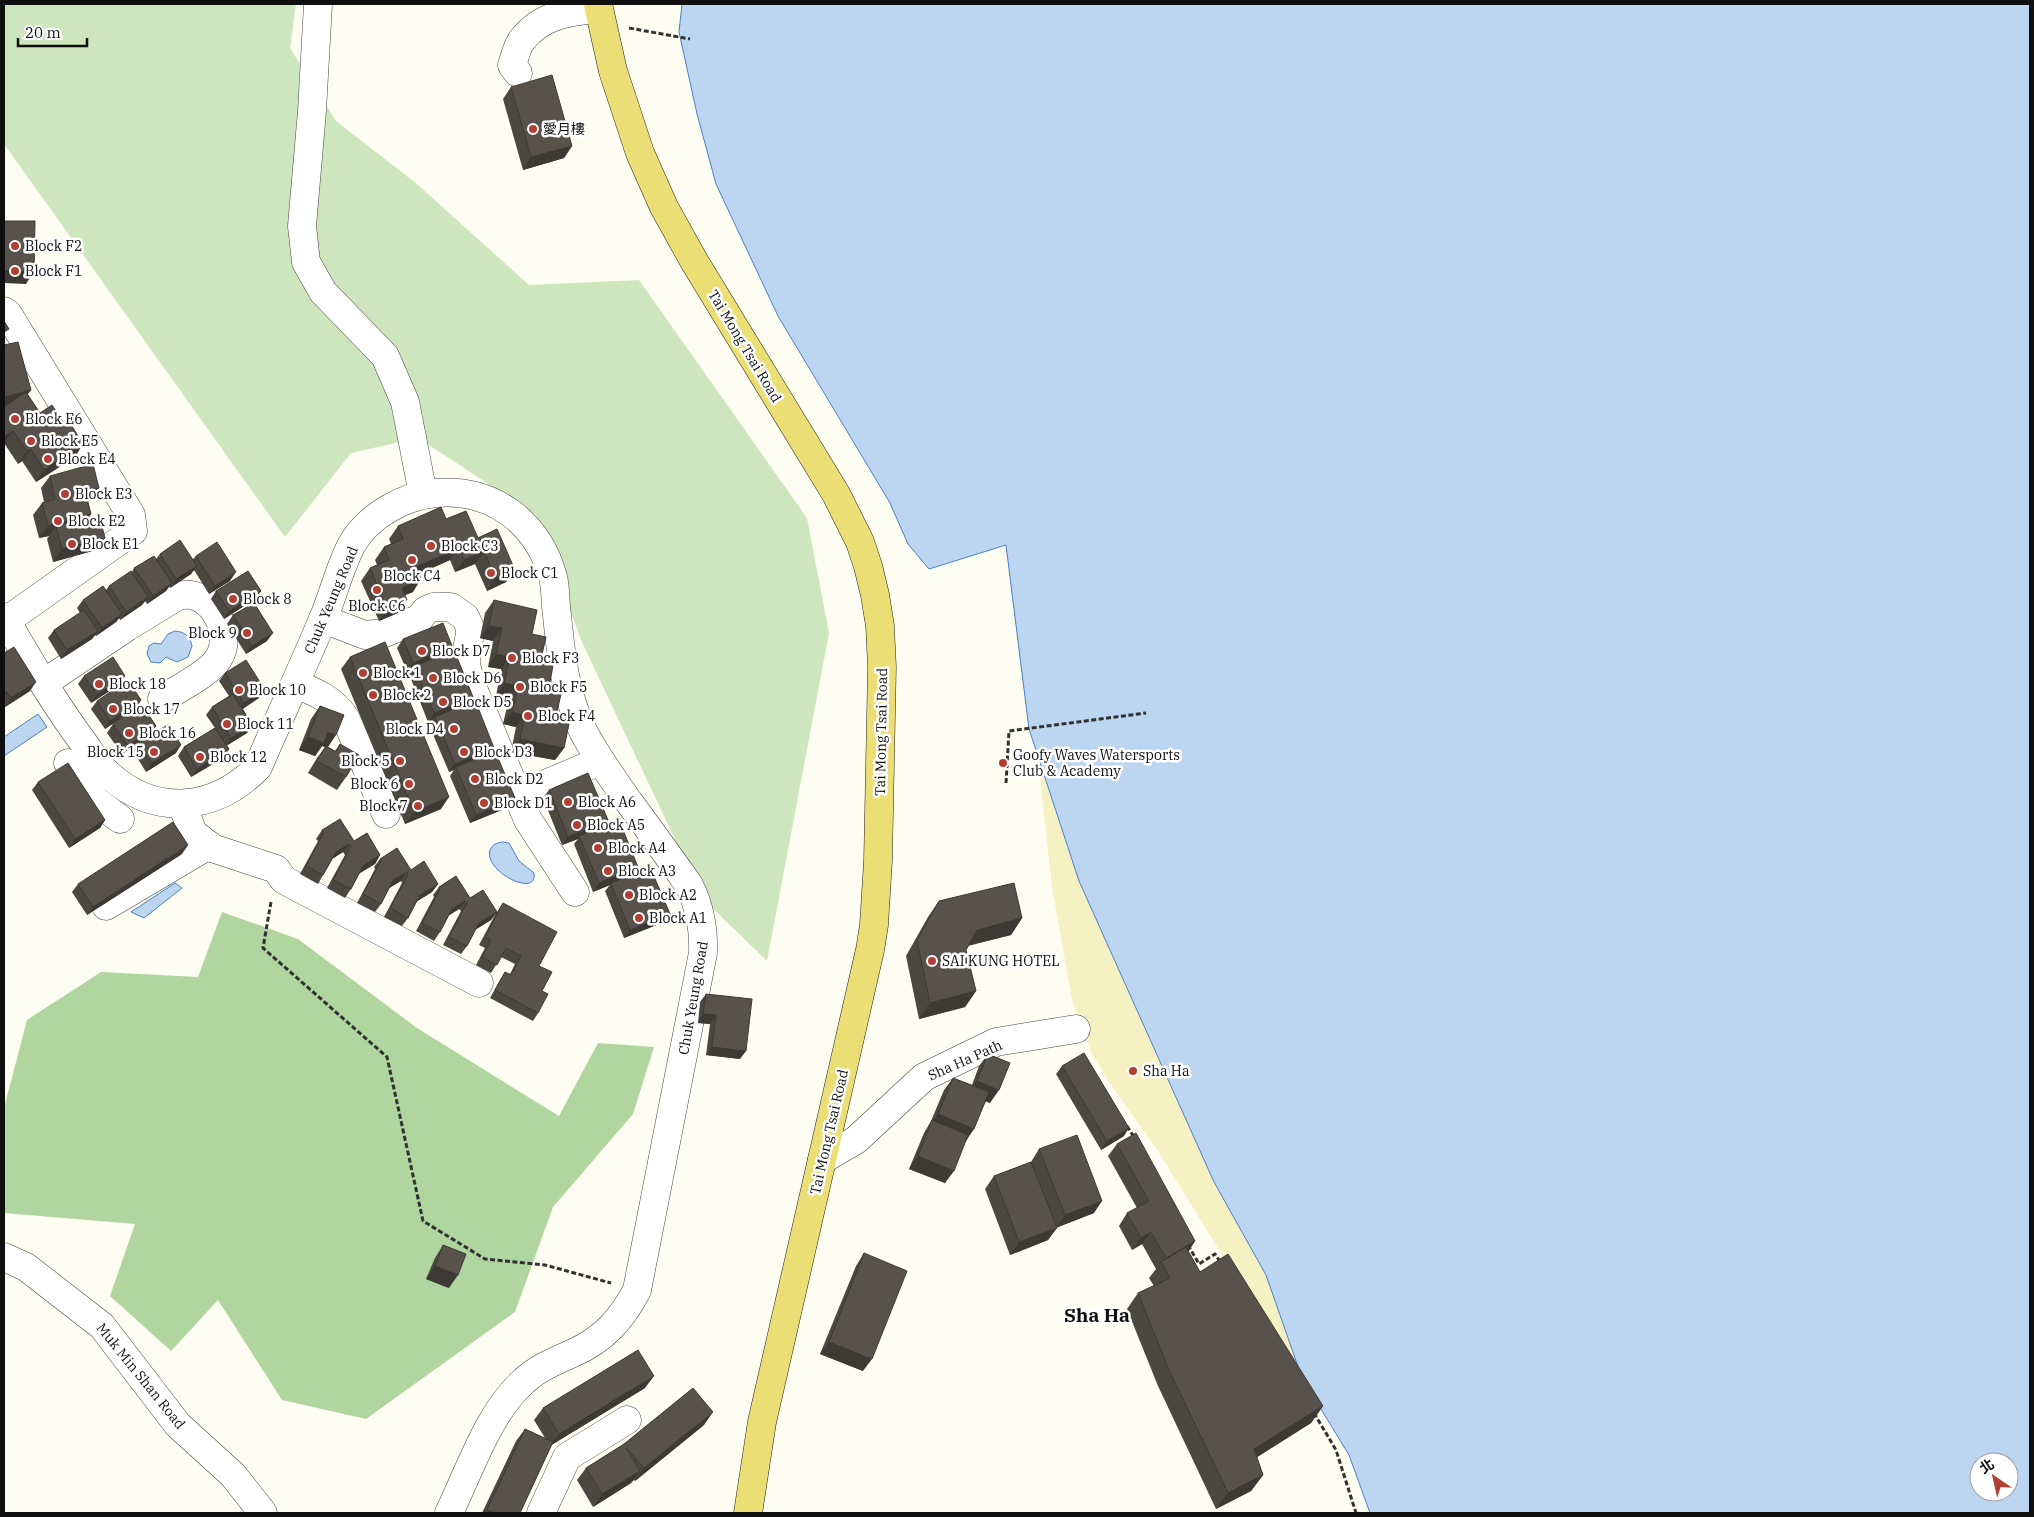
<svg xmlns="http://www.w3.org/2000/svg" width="2034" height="1517" viewBox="0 0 2034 1517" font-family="'IBM Plex Serif','Noto Sans TC',serif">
<rect width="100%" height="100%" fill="#fefdf2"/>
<polygon fill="#cee6be" points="4,4 296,4 290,48 336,121 417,184 529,285 639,280 807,518 829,633 767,961 703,899 581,640 536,515 418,438 351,453 285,537 4,144"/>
<polygon fill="#b0d59f" points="222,912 298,939 417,1028 559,1116 598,1043 654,1047 633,1114 553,1207 515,1312 366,1419 282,1400 218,1300 171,1351 110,1296 135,1224 4,1213 4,1108 27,1020 101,972 198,977"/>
<polygon fill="#f5f1c3" points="1038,759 1079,881 1214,1182 1266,1275 1302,1378 1219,1250 1160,1154 1109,1082 1091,1052 1072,1000 1052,887"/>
<g fill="#bcd6f1" stroke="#4981c1" fill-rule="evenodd">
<path d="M682,4H2030V1513H1370L1349,1455L1302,1378L1266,1275L1214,1182L1079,881L1029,729L1006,545L929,569L908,544L890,503L778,316L716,184L697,114L679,32ZM1979,1462H2009V1492H1979Z"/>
<path d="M175,631C185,632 190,636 192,646L188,657L177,662L166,657L160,663L151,662L147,654L149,646L154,643L161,644L168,634Z"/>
<polygon points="38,714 47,727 4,756 4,737"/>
<path d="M502,842L509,843L519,861L534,873C538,899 483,871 490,850C493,844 497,843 502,842Z"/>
<polygon points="175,883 182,888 144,918 131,912"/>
</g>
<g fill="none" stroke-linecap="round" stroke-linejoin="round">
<g stroke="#424242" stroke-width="29">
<g id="minor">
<polyline points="318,4 312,111 302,226 306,262 323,292 385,356 405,402 423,494"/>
<path d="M518,73L512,65C515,57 517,46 522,40C541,15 570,11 598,9"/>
<polyline points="4,311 8,314 131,515 133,531 6,621"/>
<path d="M4,617C29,660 54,703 83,742C91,753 99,766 109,775C156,817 215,811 258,767C279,718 302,669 323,619C333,596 340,566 352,544C369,515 404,496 436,493C493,488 538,523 553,577C556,589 555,603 557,615C561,655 565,694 583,731C596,756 613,779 629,802C649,829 669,857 689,885C700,907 704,928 703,953L637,1290C622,1319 603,1340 573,1353C555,1361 538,1368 524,1381C489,1411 469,1472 449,1513"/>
<polyline points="323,619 365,635 385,633 420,618 425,611 433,607 451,607 465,617 469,625 470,634 466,654 466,665 472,686 528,820 575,892"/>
<path d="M44,683L127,627L176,597C209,584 236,633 218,659C210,673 176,690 162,699"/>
<path d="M295,684C316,692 333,699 346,719L386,814"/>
<polyline points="68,763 96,801 120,819"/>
<polyline points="517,796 600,761"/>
<polyline points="182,804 193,833 212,848 276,869 284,880 479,983"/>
<polyline points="106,906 209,845"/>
<polyline points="822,1160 856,1140 924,1077 996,1042 1076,1029"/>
<polyline points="4,1257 26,1267 102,1326 178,1425 233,1475 263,1513"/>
<polyline points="541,1513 567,1457 627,1420"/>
</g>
</g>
<g stroke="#202020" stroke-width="29">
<polyline id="major" points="598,4 613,71 640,153 664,207 694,261 836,494 860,542 868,566 875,595 880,626 882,667 878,861 874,925 870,950 762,1422 748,1513"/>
</g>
<g stroke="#313131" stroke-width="3" stroke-dasharray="5 2.5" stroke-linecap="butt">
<polyline points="629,28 690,39"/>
<polyline points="1006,783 1009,731 1146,713"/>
<polyline points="271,902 263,948 387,1057 423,1221 485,1259 545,1265 611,1283"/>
<polyline points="1127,1126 1134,1137"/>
<polyline points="1188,1245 1199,1264 1215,1254 1221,1263"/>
<polyline points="1314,1413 1336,1450 1356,1513"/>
</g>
<use href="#minor" stroke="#fff" stroke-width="28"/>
<use href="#major" stroke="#ebde75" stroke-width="28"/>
</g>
<g fill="#4b4741">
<polygon points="511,87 572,146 564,158 523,170 503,99"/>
<polygon points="4,345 31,390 27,394 40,413 75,457 36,482 22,461 18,464 4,443"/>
<polygon points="50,476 99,488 90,500 88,501 91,514 89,517 96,550 53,562 47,539 49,536 39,538 33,515 42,503 44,502 41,488"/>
<polygon points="446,519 478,538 515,570 506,582 487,591 475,564 455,572 450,560 419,574 413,592 405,595 407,600 398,613 379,621 361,581 370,568 377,565 375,560 384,547 391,544 389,539 398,526"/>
<polygon points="160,554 193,559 196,556 230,581 209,594 194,570 191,574 170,588 169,586 166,591 147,604 145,601 142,605 120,620 119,618 116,622 96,636 95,635 92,639 61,659 48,638 54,630 80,613 77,608 83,600 106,590 109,586 132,572 134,568 156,559"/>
<polygon points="216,591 261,591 255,599 224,619 211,599"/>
<polygon points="494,600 532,634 555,721 564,748 555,760 511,752 516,727 503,724 509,698 496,696 501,669 488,667 493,641 480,638 485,613"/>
<polygon points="233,615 267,641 246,654 227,624"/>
<polygon points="403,639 452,646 449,652 469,702 494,748 490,753 515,798 509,807 470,823 450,776 454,770 449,772 429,725 433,720 428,722 409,674 412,669 407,671 397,648"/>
<polygon points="4,653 30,691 5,707 4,705"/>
<polygon points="350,657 441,809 405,824 341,669"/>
<polygon points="225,673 265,690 259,698 243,709 252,725 247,733 226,746 229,749 223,758 191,777 178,756 184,747 215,728 206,715 212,707 229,696 219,681"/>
<polygon points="84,676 119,685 91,703 78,684"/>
<polygon points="141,700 136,708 105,729 91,709 97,701"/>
<polygon points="320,706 328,747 335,751 340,744 346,777 337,790 308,773 317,758 325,747 322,746 315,756 299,750 311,719"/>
<polygon points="113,724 156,726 151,734 122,754 107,733"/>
<polygon points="139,743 176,753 146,772 133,751"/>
<polygon points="38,782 105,820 100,828 69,848 32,790"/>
<polygon points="549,790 604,826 638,867 634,874 664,922 624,938 605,891 610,885 593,892 574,844 578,839 562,845 543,798"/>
<polygon points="322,830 354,841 380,855 375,864 359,873 351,889 345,898 327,888 345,855 343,852 332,859 323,875 318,884 300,874 318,841 316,839"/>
<polygon points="182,854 87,915 72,892 78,884"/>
<polygon points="380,859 411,870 438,884 432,892 416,902 408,918 402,926 384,917 402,883 401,881 390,887 381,904 375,912 357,903 375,869 374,867"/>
<polygon points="439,887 470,898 497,912 503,903 539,966 542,991 538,1013 533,1021 490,998 500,980 505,972 510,974 515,964 501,957 491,973 476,965 485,948 479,945 496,913 491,920 475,930 467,946 461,954 443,945 461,911 459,909 448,916 440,932 434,941 416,931 434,897 433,895"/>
<polygon points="939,901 1022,918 1011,935 968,946 966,950 976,991 965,1007 919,1019 906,956 928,917"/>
<polygon points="706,994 740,1059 706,1055 710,1024 698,1023 700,1002"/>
<polygon points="988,1054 990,1103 986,1101 945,1183 909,1169 924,1133 931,1121 944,1090 953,1078 972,1085 979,1066"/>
<polygon points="1062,1066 1124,1136 1101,1150 1056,1074"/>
<polygon points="1117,1144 1195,1241 1188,1251 1200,1272 1323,1406 1311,1423 1257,1457 1263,1475 1251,1491 1216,1509 1158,1386 1127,1309 1138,1293 1154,1286 1149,1278 1156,1269 1142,1244 1132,1250 1119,1226 1127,1213 1137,1208 1108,1156"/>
<polygon points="1039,1149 1094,1213 1057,1227 1048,1240 1010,1255 985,1189 994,1176 1031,1162"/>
<polygon points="443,1245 449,1288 426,1279 435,1258"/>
<polygon points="864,1253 863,1371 820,1354 856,1266"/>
<polygon points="645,1388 551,1445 520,1513 482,1513 516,1441 525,1429 545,1438 534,1420 543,1408"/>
<polygon points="704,1425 635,1481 634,1480 631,1483 593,1507 577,1480 586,1468 624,1444"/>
</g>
<g fill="#3d3935">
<polygon points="572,146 564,158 523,170 531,157"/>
<polygon points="4,271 34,271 26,284 4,283"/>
<polygon points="31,390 22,402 4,407 4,397"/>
<polygon points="13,431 4,443 4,437"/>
<polygon points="83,444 75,457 36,482 44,470"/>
<polygon points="31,449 22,461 18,464 27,451"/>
<polygon points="99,488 90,500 76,504 85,491"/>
<polygon points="91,514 82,527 56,526 49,536 39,538 48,526"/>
<polygon points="105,538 96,550 53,562 62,549"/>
<polygon points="459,548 450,560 407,579 416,567"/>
<polygon points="484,551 475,564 455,572 464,560"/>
<polygon points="197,566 191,574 170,588 176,579"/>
<polygon points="515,570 506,582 487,591 495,578"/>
<polygon points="236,572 230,581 209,594 215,586"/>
<polygon points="421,579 413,592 393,600 402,588"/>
<polygon points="172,583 166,591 147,604 153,596"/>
<polygon points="261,591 255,599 224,619 229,611"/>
<polygon points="148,597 142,605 120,620 126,612"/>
<polygon points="407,600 398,613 379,621 387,609"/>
<polygon points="122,614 116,622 96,636 102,628"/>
<polygon points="489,626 502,628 493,641 480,638"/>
<polygon points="98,631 92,639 61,659 67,650"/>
<polygon points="273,633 267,641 246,654 252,646"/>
<polygon points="452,646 446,655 414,666 412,669 407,671 413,663"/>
<polygon points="496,654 510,657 501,669 488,667"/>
<polygon points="125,676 119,685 91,703 97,695"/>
<polygon points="36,682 30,691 5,707 11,698"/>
<polygon points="504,683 518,686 509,698 496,696"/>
<polygon points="265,690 259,698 238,711 244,703"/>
<polygon points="473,697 467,705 435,717 433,720 428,722 434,713"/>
<polygon points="141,700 136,708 105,729 110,721"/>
<polygon points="512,712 525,715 516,727 503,724"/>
<polygon points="252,725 247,733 226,746 231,738"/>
<polygon points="156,726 151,734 122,754 128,746"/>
<polygon points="328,732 336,735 328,747 322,746 315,756 299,750 308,737"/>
<polygon points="520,739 564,748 555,760 511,752"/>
<polygon points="181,745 176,753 146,772 152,763"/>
<polygon points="494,748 488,756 456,767 454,770 449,772 455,764"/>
<polygon points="229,749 223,758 191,777 197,769"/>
<polygon points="449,797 441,809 405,824 414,812"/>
<polygon points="515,798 509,807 470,823 476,815"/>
<polygon points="105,820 100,828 69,848 75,839"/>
<polygon points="608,820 602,829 579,836 578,839 562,845 568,837"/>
<polygon points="349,844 343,852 330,860 336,852"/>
<polygon points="188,845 182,854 87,915 93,907"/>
<polygon points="380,855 375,864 357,875 363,866"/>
<polygon points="638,867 632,875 611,883 610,885 593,892 599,883"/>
<polygon points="407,872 401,881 388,889 393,880"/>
<polygon points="438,884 432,892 414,903 420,895"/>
<polygon points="465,901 459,909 446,917 452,909"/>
<polygon points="497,912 491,920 473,931 479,923"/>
<polygon points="670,914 664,922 624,938 630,930"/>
<polygon points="1022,918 1011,935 965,946 977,930"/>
<polygon points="976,991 965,1007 919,1019 930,1003"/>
<polygon points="703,1014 716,1015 710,1024 698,1023"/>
<polygon points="712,1047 746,1051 740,1059 706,1055"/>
<polygon points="977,1081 999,1090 990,1103 968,1094"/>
<polygon points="938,1114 974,1129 966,1141 929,1126"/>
<polygon points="1129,1128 1124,1136 1101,1150 1107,1141"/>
<polygon points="918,1156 954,1171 945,1183 909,1169"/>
<polygon points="1102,1201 1094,1213 1056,1228 1065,1215"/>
<polygon points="1057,1228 1048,1240 1010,1255 1019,1242"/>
<polygon points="1151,1232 1142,1244 1132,1250 1141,1238"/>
<polygon points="1195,1241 1187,1254 1162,1264 1166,1258"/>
<polygon points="435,1266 458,1275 449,1288 426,1279"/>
<polygon points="829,1342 872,1359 863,1371 820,1354"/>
<polygon points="654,1376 645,1388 550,1446 559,1434"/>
<polygon points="1323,1406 1311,1423 1243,1466 1254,1449"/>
<polygon points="713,1412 704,1425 635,1481 644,1468"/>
<polygon points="640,1471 631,1483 593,1507 602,1494"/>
<polygon points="1263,1475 1251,1491 1216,1509 1228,1493"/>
</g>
<g fill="#57524c" stroke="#3d3935">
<polygon points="552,75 572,146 531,157 511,87"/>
<polygon points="4,221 35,221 34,271 4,271"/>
<polygon points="4,321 9,329 4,332"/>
<polygon points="18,342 31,390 4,397 4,345"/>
<polygon points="26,392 40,413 52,405 66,426 70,423 83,444 44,470 31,449 27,451 13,431 4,437 4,407"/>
<polygon points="93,464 99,488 85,491 91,514 48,526 42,503 55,499 50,476"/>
<polygon points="441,507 446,519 466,511 478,538 497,529 515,570 495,578 484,551 464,560 459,548 416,567 421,579 402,588 407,600 387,609 370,568 389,560 384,547 403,539 398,526"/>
<polygon points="99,515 105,538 62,549 56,526"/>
<polygon points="180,540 197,566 176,579 160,554"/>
<polygon points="217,542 236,572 215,586 196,556"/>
<polygon points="154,556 172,583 153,596 134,568"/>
<polygon points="131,571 148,597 126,612 109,586"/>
<polygon points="248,571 261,591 229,611 216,591"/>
<polygon points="103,586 122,614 102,628 83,600"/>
<polygon points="494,600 537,610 532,634 546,637 540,663 553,666 548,692 561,694 555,721 569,724 564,748 520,739 525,715 512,712 518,686 504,683 510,657 496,654 502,628 489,626"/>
<polygon points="254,603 273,633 252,646 233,615"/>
<polygon points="84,610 98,631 67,650 54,630"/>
<polygon points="443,623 452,646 413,663 403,639"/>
<polygon points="385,642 449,797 414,812 350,657"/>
<polygon points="14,647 36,682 11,698 7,692 4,694 4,653"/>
<polygon points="454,650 473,697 434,713 414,666"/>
<polygon points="113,657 125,676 97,695 84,676"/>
<polygon points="246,660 265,690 244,703 225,673"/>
<polygon points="128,680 141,700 110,721 97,701"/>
<polygon points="233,694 252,725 231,738 212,707"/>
<polygon points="475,700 494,748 455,764 435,717"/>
<polygon points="142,705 156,726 128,746 113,724"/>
<polygon points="320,706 344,715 336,735 328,732 324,743 308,737"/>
<polygon points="169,724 181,745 152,763 139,743"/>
<polygon points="215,728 229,749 197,769 184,747"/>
<polygon points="340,744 359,755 346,777 317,761 326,746 336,752"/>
<polygon points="495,751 515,798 476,815 456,767"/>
<polygon points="68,763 105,820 75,839 38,782"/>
<polygon points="588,773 608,820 568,837 549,790"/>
<polygon points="340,819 354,841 367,833 380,855 363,866 351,889 333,880 351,846 349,844 336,852 323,875 306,866 324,832 322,830"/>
<polygon points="619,820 638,867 599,883 579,836"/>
<polygon points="173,822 188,845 93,907 78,884"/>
<polygon points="397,848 411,870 424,861 438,884 420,895 408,918 390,908 408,875 407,872 393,880 381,904 363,894 381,861 380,859"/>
<polygon points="650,867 670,914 630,930 611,883"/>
<polygon points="456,876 470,898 483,890 497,912 479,923 467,946 449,937 467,903 465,901 452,909 440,932 422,923 440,889 439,887"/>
<polygon points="1014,883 1022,918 977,930 966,950 976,991 930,1003 917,940 939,901"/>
<polygon points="503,903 557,932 539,966 552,972 542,991 548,994 538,1013 495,990 505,972 511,975 521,956 506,948 497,965 482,957 491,940 485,937"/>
<polygon points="706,994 752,999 746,1051 712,1047 716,1015 703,1014"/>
<polygon points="1084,1053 1129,1128 1107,1141 1062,1066"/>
<polygon points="988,1054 1010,1063 999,1090 977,1081"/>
<polygon points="953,1078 989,1092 974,1129 938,1114"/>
<polygon points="932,1120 968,1135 954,1171 918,1156"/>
<polygon points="1136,1133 1195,1241 1166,1258 1151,1232 1141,1238 1127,1213 1149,1201 1117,1144"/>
<polygon points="1077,1135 1102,1201 1065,1215 1039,1149"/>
<polygon points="1031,1162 1057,1228 1019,1242 994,1176"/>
<polygon points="443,1245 466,1254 458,1275 435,1266"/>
<polygon points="1186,1247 1200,1272 1228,1254 1323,1406 1254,1449 1263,1475 1228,1493 1169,1370 1138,1293 1170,1278 1161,1262"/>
<polygon points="864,1253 907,1271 872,1359 829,1342"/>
<polygon points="638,1350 654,1376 559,1434 543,1408"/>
<polygon points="693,1388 713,1412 644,1468 626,1448 640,1471 602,1494 586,1468 624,1444"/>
<polygon points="525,1429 553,1442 520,1513 495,1513 487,1510"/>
</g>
<g fill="#b23f34" stroke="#fff" stroke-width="2">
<circle cx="533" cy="129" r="5"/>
<circle cx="15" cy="246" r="5"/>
<circle cx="15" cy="271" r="5"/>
<circle cx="15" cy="419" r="5"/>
<circle cx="31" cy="441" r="5"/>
<circle cx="48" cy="459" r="5"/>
<circle cx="65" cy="494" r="5"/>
<circle cx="58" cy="521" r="5"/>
<circle cx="72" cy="544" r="5"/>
<circle cx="431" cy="546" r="5"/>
<circle cx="412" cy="560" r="5"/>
<circle cx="491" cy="573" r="5"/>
<circle cx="377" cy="590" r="5"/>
<circle cx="233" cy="599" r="5"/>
<circle cx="247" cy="633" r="5"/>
<circle cx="422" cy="651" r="5"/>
<circle cx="512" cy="658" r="5"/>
<circle cx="363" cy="673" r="5"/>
<circle cx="433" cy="678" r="5"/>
<circle cx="99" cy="684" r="5"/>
<circle cx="520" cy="687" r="5"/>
<circle cx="239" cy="690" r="5"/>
<circle cx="373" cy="695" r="5"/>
<circle cx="443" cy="702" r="5"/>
<circle cx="113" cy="709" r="5"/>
<circle cx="528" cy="716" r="5"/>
<circle cx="227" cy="724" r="5"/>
<circle cx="454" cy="729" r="5"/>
<circle cx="129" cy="733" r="5"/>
<circle cx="154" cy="752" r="5"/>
<circle cx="464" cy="752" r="5"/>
<circle cx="200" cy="757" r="5"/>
<circle cx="400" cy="761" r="5"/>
<circle cx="1003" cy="763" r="5"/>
<circle cx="475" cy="779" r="5"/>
<circle cx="409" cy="784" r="5"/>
<circle cx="568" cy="802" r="5"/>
<circle cx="484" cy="803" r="5"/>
<circle cx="418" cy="806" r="5"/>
<circle cx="577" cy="825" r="5"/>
<circle cx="598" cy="848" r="5"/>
<circle cx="608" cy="871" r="5"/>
<circle cx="629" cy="895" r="5"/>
<circle cx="639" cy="918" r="5"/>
<circle cx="932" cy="961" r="5"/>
<circle cx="1133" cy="1071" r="5"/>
</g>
<g text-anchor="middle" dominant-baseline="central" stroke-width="5" stroke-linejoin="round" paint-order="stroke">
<g font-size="14" fill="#0f0f0f" stroke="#fff" text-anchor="start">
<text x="543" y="129">愛月樓</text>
<text x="25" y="246">Block F2</text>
<text x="25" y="271">Block F1</text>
<text x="25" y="419">Block E6</text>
<text x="41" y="441">Block E5</text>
<text x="58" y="459">Block E4</text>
<text x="75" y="494">Block E3</text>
<text x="68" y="521">Block E2</text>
<text x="82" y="544">Block E1</text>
<text x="441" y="546">Block C3</text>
<text x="501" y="573">Block C1</text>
<text x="412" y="576" text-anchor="middle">Block C4</text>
<text x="243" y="599">Block 8</text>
<text x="377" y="606" text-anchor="middle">Block C6</text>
<text x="237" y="633" text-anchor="end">Block 9</text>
<text x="432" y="651">Block D7</text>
<text x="522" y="658">Block F3</text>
<text x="373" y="673">Block 1</text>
<text x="443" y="678">Block D6</text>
<text x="109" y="684">Block 18</text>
<text x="530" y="687">Block F5</text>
<text x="249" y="690">Block 10</text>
<text x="383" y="695">Block 2</text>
<text x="453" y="702">Block D5</text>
<text x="123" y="709">Block 17</text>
<text x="538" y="716">Block F4</text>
<text x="237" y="724">Block 11</text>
<text x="444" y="729" text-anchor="end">Block D4</text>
<text x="139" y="733">Block 16</text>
<text x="144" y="752" text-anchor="end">Block 15</text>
<text x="474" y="752">Block D3</text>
<text x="1013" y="755">Goofy Waves Watersports<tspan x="1013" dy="16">Club &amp; Academy</tspan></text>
<text x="210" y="757">Block 12</text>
<text x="390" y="761" text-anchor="end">Block 5</text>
<text x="485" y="779">Block D2</text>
<text x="399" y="784" text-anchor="end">Block 6</text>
<text x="578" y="802">Block A6</text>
<text x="494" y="803">Block D1</text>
<text x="408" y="806" text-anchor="end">Block 7</text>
<text x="587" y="825">Block A5</text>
<text x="608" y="848">Block A4</text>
<text x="618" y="871">Block A3</text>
<text x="639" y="895">Block A2</text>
<text x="649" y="918">Block A1</text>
<text x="942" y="961">SAI KUNG HOTEL</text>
<text x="1143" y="1071">Sha Ha</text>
</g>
<g font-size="14" fill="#0f0f0f" stroke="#fff">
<text transform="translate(745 346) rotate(59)">Tai Mong Tsai Road</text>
<text transform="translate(331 600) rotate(-67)">Chuk Yeung Road</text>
<text transform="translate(881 732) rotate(-89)">Tai Mong Tsai Road</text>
<text transform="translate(693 998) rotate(-80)">Chuk Yeung Road</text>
<text transform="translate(965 1060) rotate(-24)">Sha Ha Path</text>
<text transform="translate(829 1132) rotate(-77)">Tai Mong Tsai Road</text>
<text transform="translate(141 1376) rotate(51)">Muk Min Shan Road</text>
</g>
<g font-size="19" font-weight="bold" fill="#0f0f0f" stroke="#fff">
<text x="1097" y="1315">Sha Ha</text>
</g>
</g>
<rect width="2034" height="1517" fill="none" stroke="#0f0f0f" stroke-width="10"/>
<g transform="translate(1994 1477) rotate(326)"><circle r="24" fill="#ffffff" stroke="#9f9f9f"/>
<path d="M0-4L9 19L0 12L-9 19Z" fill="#b23f34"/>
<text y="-8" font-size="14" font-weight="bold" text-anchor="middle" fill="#0f0f0f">北</text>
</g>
<path d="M18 38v8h69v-8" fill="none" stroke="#0f0f0f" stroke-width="2.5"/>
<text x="25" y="38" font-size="15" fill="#0f0f0f" stroke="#ffffff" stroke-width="4" paint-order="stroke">20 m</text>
</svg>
